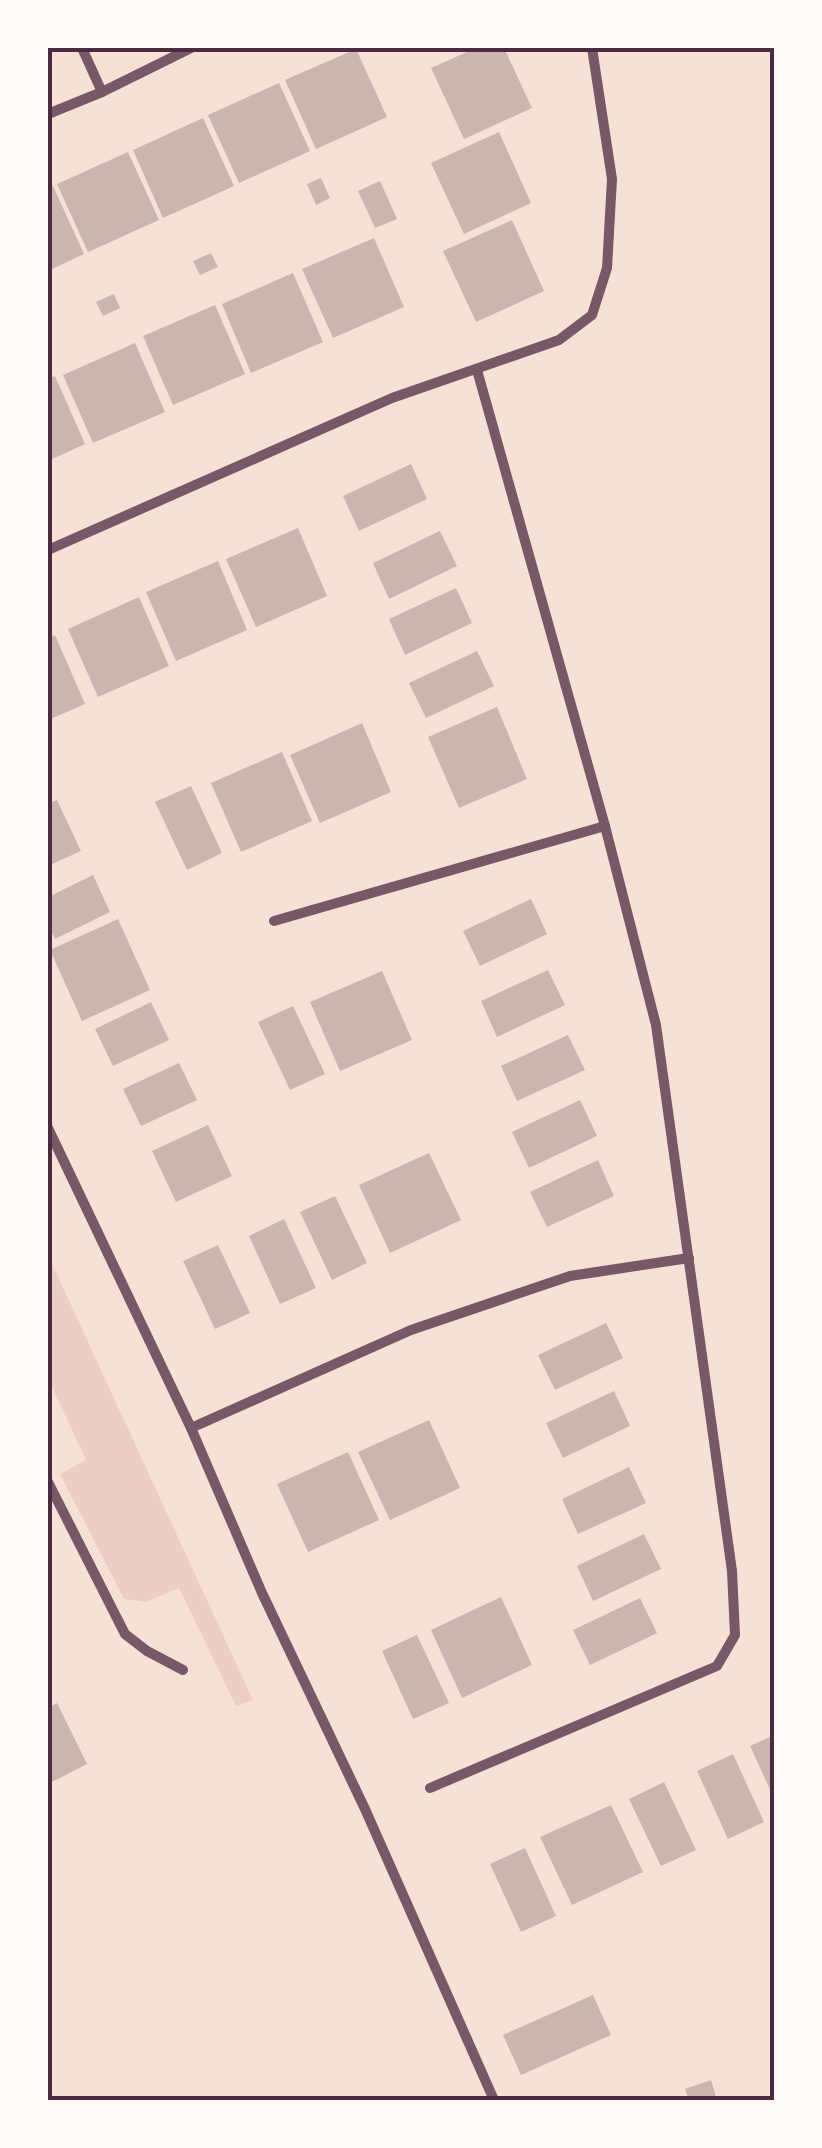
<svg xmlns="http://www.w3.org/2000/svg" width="822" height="2148" viewBox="0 0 822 2148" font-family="'Roboto Condensed',sans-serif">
<rect width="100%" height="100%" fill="#f7e1d7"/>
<polygon fill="#ebcfc5" points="48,1255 253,1700 236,1706 179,1588 146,1602 124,1599 60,1474 86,1460 52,1387 48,1389"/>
<g fill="#ccb4b1">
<polygon points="476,48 504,48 532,108 464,139 431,68"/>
<polygon points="356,49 387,117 316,149 285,80"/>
<polygon points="279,83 310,151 239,183 208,115"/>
<polygon points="203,118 234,186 163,218 133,150"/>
<polygon points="499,132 531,203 464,234 431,163"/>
<polygon points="128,152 159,220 88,252 57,184"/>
<polygon points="321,178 330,198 316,205 307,184"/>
<polygon points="380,181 397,219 375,228 358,191"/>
<polygon points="53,186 84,254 48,271 48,189"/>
<polygon points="512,220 544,291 476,322 443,251"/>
<polygon points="374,238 404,307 333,338 302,269"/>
<polygon points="211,253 218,267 200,275 193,261"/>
<polygon points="293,273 323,342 251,373 222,304"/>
<polygon points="114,294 120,308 103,316 96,302"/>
<polygon points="215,305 245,374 173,405 143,336"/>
<polygon points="135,343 165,412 93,443 63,375"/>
<polygon points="55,376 85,444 48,461 48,379"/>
<polygon points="411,464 427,499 359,531 343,496"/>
<polygon points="298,528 327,596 256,627 226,559"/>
<polygon points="440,531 457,566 389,599 373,563"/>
<polygon points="218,561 247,630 176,661 146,592"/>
<polygon points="456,588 472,623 405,655 389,619"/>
<polygon points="139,597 169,666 98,697 68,629"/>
<polygon points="55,635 85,704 48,720 48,639"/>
<polygon points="477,651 494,686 426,718 409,683"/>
<polygon points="497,707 527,779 459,808 428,737"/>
<polygon points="362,723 391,792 320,823 290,755"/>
<polygon points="282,752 312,821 241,852 211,783"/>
<polygon points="191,786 222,853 187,870 155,802"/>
<polygon points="57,800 81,851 48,866 48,804"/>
<polygon points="93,875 110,912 55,939 48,924 48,897"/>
<polygon points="531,899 547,934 480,966 463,931"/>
<polygon points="118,919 150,990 82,1021 50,950"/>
<polygon points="548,970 565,1005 497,1037 481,1001"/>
<polygon points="382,971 412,1040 340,1071 310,1002"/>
<polygon points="151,1002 169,1040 113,1066 95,1029"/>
<polygon points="293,1006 325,1074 290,1090 258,1022"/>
<polygon points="568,1035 585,1070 517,1101 501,1066"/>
<polygon points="179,1063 197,1100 141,1126 123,1089"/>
<polygon points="580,1100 597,1136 529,1168 512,1132"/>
<polygon points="208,1125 232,1176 176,1202 152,1151"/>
<polygon points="429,1153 461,1220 390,1253 359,1185"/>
<polygon points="598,1160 614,1196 547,1227 530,1192"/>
<polygon points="335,1196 367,1263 332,1280 300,1212"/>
<polygon points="284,1219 316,1288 280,1304 249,1236"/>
<polygon points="218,1245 250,1313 215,1329 183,1261"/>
<polygon points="606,1323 623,1358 555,1390 538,1355"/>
<polygon points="614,1391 630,1426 563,1458 546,1423"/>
<polygon points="429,1420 460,1488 390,1520 358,1452"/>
<polygon points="348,1452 379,1520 308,1552 277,1484"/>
<polygon points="629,1467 646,1503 578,1534 562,1499"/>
<polygon points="644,1534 661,1569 593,1601 577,1566"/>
<polygon points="501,1597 532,1665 462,1698 431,1630"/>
<polygon points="640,1598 657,1633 590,1665 573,1630"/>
<polygon points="417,1635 449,1703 413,1719 382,1651"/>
<polygon points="57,1703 87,1764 48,1784 48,1708"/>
<polygon points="774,1735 774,1798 750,1746"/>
<polygon points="733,1754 764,1822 728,1839 697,1771"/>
<polygon points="664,1782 696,1850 661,1866 629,1799"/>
<polygon points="611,1805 643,1872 572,1905 540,1837"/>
<polygon points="525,1848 556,1916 521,1932 490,1864"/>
<polygon points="593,1995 611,2035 521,2075 503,2035"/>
<polygon points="711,2080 717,2100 689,2100 685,2089"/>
</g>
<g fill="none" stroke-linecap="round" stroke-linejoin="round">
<g stroke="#755966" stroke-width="10">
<polyline points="82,48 102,92"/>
<polyline points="48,114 102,92 191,48"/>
<polyline points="48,550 392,398 559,340 592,315 607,268 612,179 592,48"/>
<polyline points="274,921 605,826"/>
<polyline points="48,1128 191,1428 262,1593 365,1809 494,2100"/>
<polyline points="191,1428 411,1330 570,1276 689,1258"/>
<polyline points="48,1482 125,1634 147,1651 183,1670"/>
<polyline points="430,1788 717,1666 735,1635 732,1571 656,1025 605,826 477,370"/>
</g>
</g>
<rect width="822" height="2148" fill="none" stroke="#fffaf5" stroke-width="100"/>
<rect x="50" y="50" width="722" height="2048" fill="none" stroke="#4a2c40" stroke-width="4"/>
</svg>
